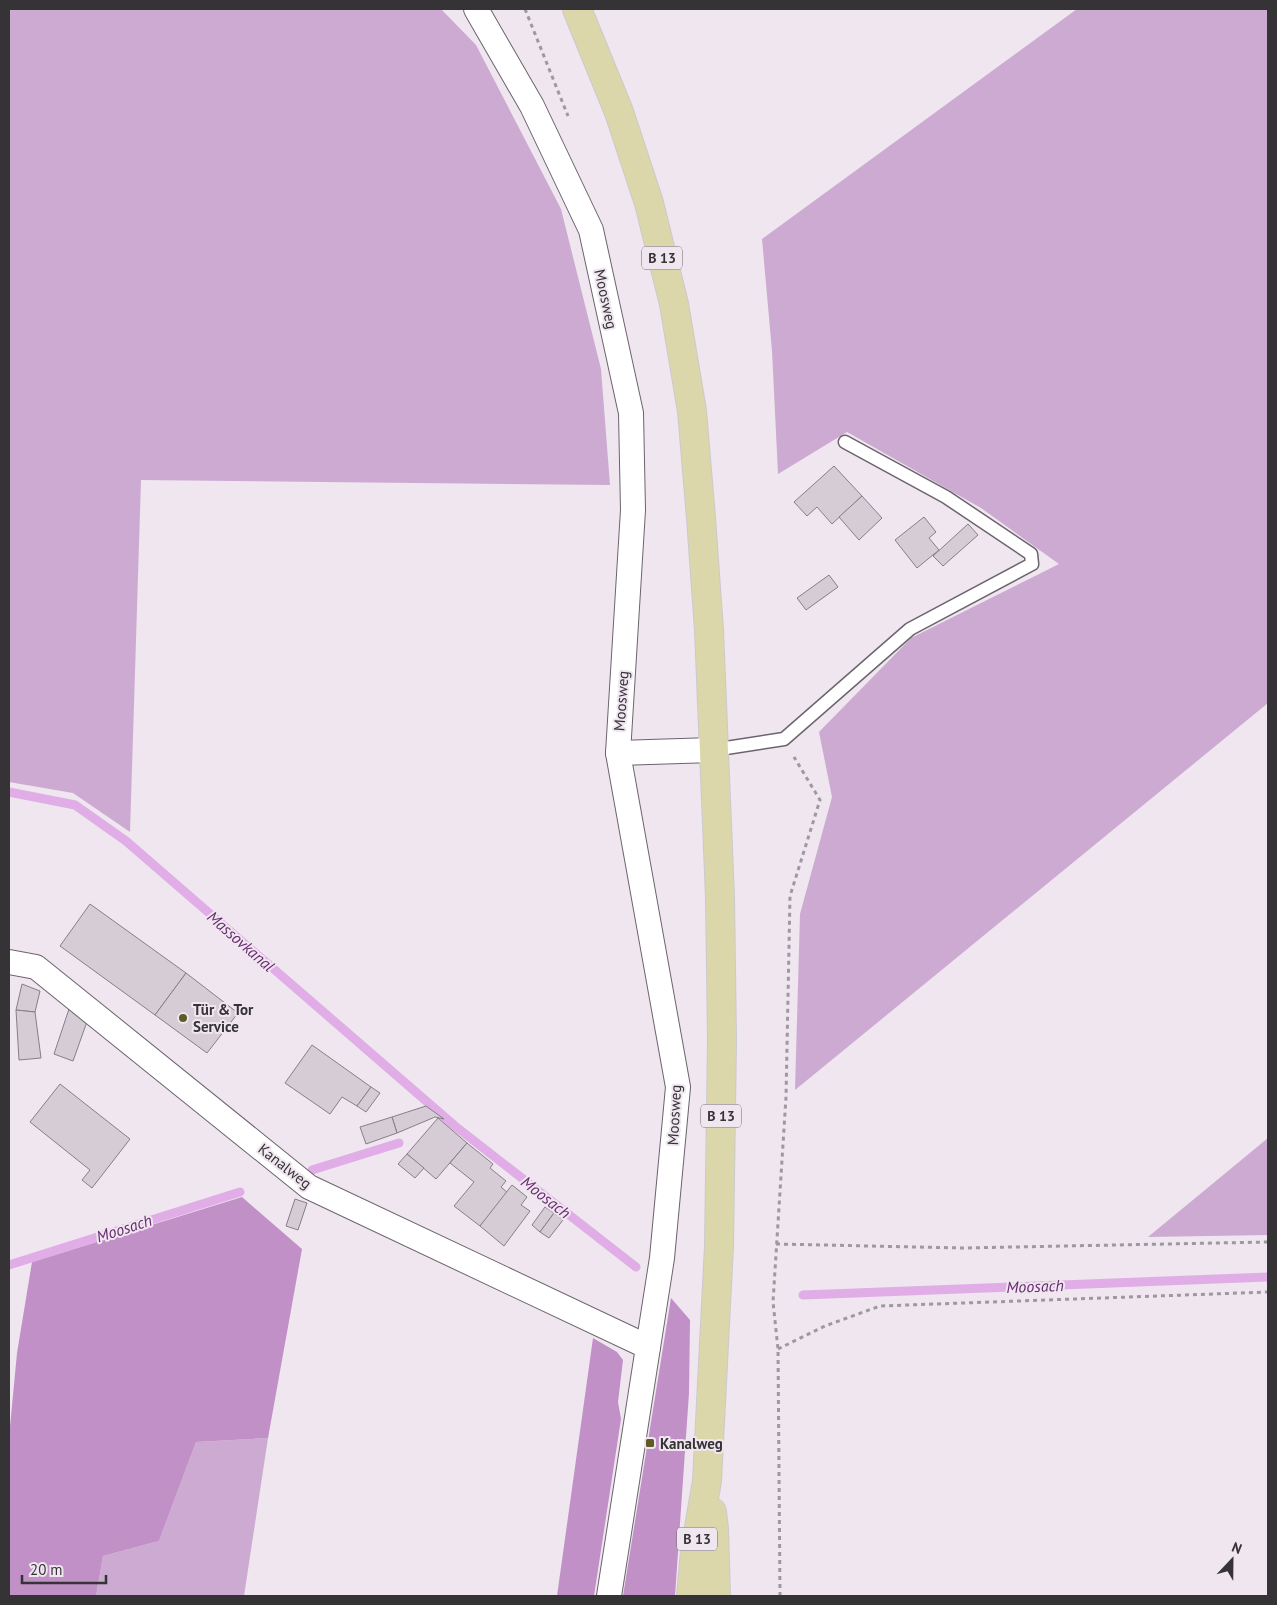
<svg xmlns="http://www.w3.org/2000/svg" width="1277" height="1605" viewBox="0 0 1277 1605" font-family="'PT Sans',sans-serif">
<rect width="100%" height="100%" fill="#efe6f0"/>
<g fill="#cdaad1">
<polygon points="9,9 441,9 476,45 561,209 601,369 610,485 141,480 130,832 73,793 9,782"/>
<polygon points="1077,9 1268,9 1268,703 795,1090 800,914 832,797 819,732 911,638 1059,564 981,508 847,432 778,474 772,351 762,239"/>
<polygon points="1268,1138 1268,1235 1148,1237"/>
<polygon points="268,1438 244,1596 96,1596 103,1556 159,1541 196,1442"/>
</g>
<g fill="#c190c7">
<polygon points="242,1197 302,1249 268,1438 196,1442 159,1541 103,1556 96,1596 9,1596 9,1437 17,1353 32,1262"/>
<polygon points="671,1298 690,1320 689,1393 675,1596 623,1596"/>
<polygon points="593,1338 617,1352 623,1360 618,1402 621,1419 594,1596 557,1596"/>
</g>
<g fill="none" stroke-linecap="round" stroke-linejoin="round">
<g stroke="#e0ade6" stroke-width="9">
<polyline points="9,792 75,805 126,841 455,1126 636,1267"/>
<polyline points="312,1170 399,1143"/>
<polyline points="9,1265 240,1192"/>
<polyline points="803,1295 1268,1277"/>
</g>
</g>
<g fill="#d5ccd6" stroke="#877f88">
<polygon points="834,466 862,496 832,524 817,507 807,516 794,502"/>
<polygon points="862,496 882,518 859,540 839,517"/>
<polygon points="924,517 936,532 929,538 939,550 917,568 895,540"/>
<polygon points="968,524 978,535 943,566 933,556"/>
<polygon points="829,575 838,587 806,610 797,598"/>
<polygon points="90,904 186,973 155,1015 60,946"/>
<polygon points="186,973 238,1013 207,1053 155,1015"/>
<polygon points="22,984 40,991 35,1012 16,1010"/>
<polygon points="69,1009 89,1016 73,1061 54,1054"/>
<polygon points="16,1010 35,1012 41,1058 19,1060"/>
<polygon points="312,1045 371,1087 357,1106 342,1097 330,1114 285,1083"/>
<polygon points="60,1084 130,1139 92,1188 82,1180 90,1170 30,1122"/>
<polygon points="371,1087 380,1093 366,1112 357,1106"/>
<polygon points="426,1106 444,1119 435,1117 397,1133 392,1117"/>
<polygon points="392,1117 397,1133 366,1144 360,1127"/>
<polygon points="438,1118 467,1143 436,1179 407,1154"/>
<polygon points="467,1143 493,1164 490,1168 506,1181 501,1187 508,1193 480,1226 454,1206 474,1182 450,1163"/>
<polygon points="407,1154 424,1168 415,1178 398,1164"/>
<polygon points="512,1185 527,1197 521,1205 530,1211 504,1246 480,1226"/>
<polygon points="295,1199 307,1203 298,1230 286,1226"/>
<polygon points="545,1207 554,1213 540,1232 532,1225"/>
<polygon points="554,1213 563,1220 549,1238 540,1232"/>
</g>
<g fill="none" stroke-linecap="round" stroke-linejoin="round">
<g stroke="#6c646d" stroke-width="15">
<polyline id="service" points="713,750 784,739 910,629 1032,564 1031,554 946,497 845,442"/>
</g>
<g stroke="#6c646d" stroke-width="26">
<g id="minor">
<polyline points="476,9 532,106 591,230 631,413 633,510 618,753 678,1087 662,1258 609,1596"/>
<polyline points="618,753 713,750"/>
<polyline points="9,962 36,967 309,1187 648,1347"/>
</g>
</g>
<g stroke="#cbcacb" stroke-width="30">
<g id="primary">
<polyline points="577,9 619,112 649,203 674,304 692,411 701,518 709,630 720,897 722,1040 719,1246 707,1481 695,1551 691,1596"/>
<polyline points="712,1512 714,1529 716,1596"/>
</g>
</g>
<g stroke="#9e989f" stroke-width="3" stroke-dasharray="4 4" stroke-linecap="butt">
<polyline points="525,9 568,116"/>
<polyline points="776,1244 963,1248 1268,1242"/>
<polyline points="778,1349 825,1326 880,1306 1268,1292"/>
<polyline points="780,1596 778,1349 773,1302 786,1097 790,896 820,800 794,757"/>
</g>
<use href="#service" stroke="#fff" stroke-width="12"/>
<use href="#minor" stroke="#fff" stroke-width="24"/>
<use href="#primary" stroke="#dcd7aa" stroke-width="28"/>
</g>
<g fill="#605a27" stroke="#efe6f0" stroke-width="2">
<circle cx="183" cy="1018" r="5"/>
<rect x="645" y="1438" width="10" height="10" rx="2.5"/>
</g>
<g text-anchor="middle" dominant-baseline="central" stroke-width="4" stroke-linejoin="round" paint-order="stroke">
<g fill="#efe6f0" stroke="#6e696e" stroke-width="1">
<rect x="642" y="246.5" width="40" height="23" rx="4"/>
<rect x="701" y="1104.5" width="40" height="23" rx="4"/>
<rect x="677" y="1527.5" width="40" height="23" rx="4"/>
</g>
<g font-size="14" font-weight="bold" fill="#363337">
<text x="662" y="258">B 13</text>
<text x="721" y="1116">B 13</text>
<text x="697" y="1539">B 13</text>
</g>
<g font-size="15" fill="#363337" stroke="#efe6f0">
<text transform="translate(606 299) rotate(78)">Moosweg</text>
<text transform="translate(621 701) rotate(-86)">Moosweg</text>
<text transform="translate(674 1115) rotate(-87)">Moosweg</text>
<text transform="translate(285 1166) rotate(38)">Kanalweg</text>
</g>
<g font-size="15" font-weight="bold" fill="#363337" stroke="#efe6f0" text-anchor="start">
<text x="193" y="1009">Tür &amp; Tor<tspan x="193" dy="17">Service</tspan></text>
<text x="660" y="1443">Kanalweg</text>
</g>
<g font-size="16" font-style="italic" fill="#672b6f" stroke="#efe6f0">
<text transform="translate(241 941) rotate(41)">Massovkanal</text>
<text transform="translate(546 1197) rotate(38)">Moosach</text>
<text transform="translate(124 1228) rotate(-18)">Moosach</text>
<text transform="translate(1035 1286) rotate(-2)">Moosach</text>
</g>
</g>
<rect width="1277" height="1605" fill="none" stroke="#363337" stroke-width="20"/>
<g transform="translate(1232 1560) rotate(22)" stroke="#efe6f0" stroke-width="4" paint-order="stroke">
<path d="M0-4L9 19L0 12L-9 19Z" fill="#363337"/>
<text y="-8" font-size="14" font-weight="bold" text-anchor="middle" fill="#363337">N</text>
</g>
<path d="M22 1575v8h84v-8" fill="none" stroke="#363337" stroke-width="2.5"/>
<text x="30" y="1575" font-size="15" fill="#363337" stroke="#efe6f0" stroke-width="4" paint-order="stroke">20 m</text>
</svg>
